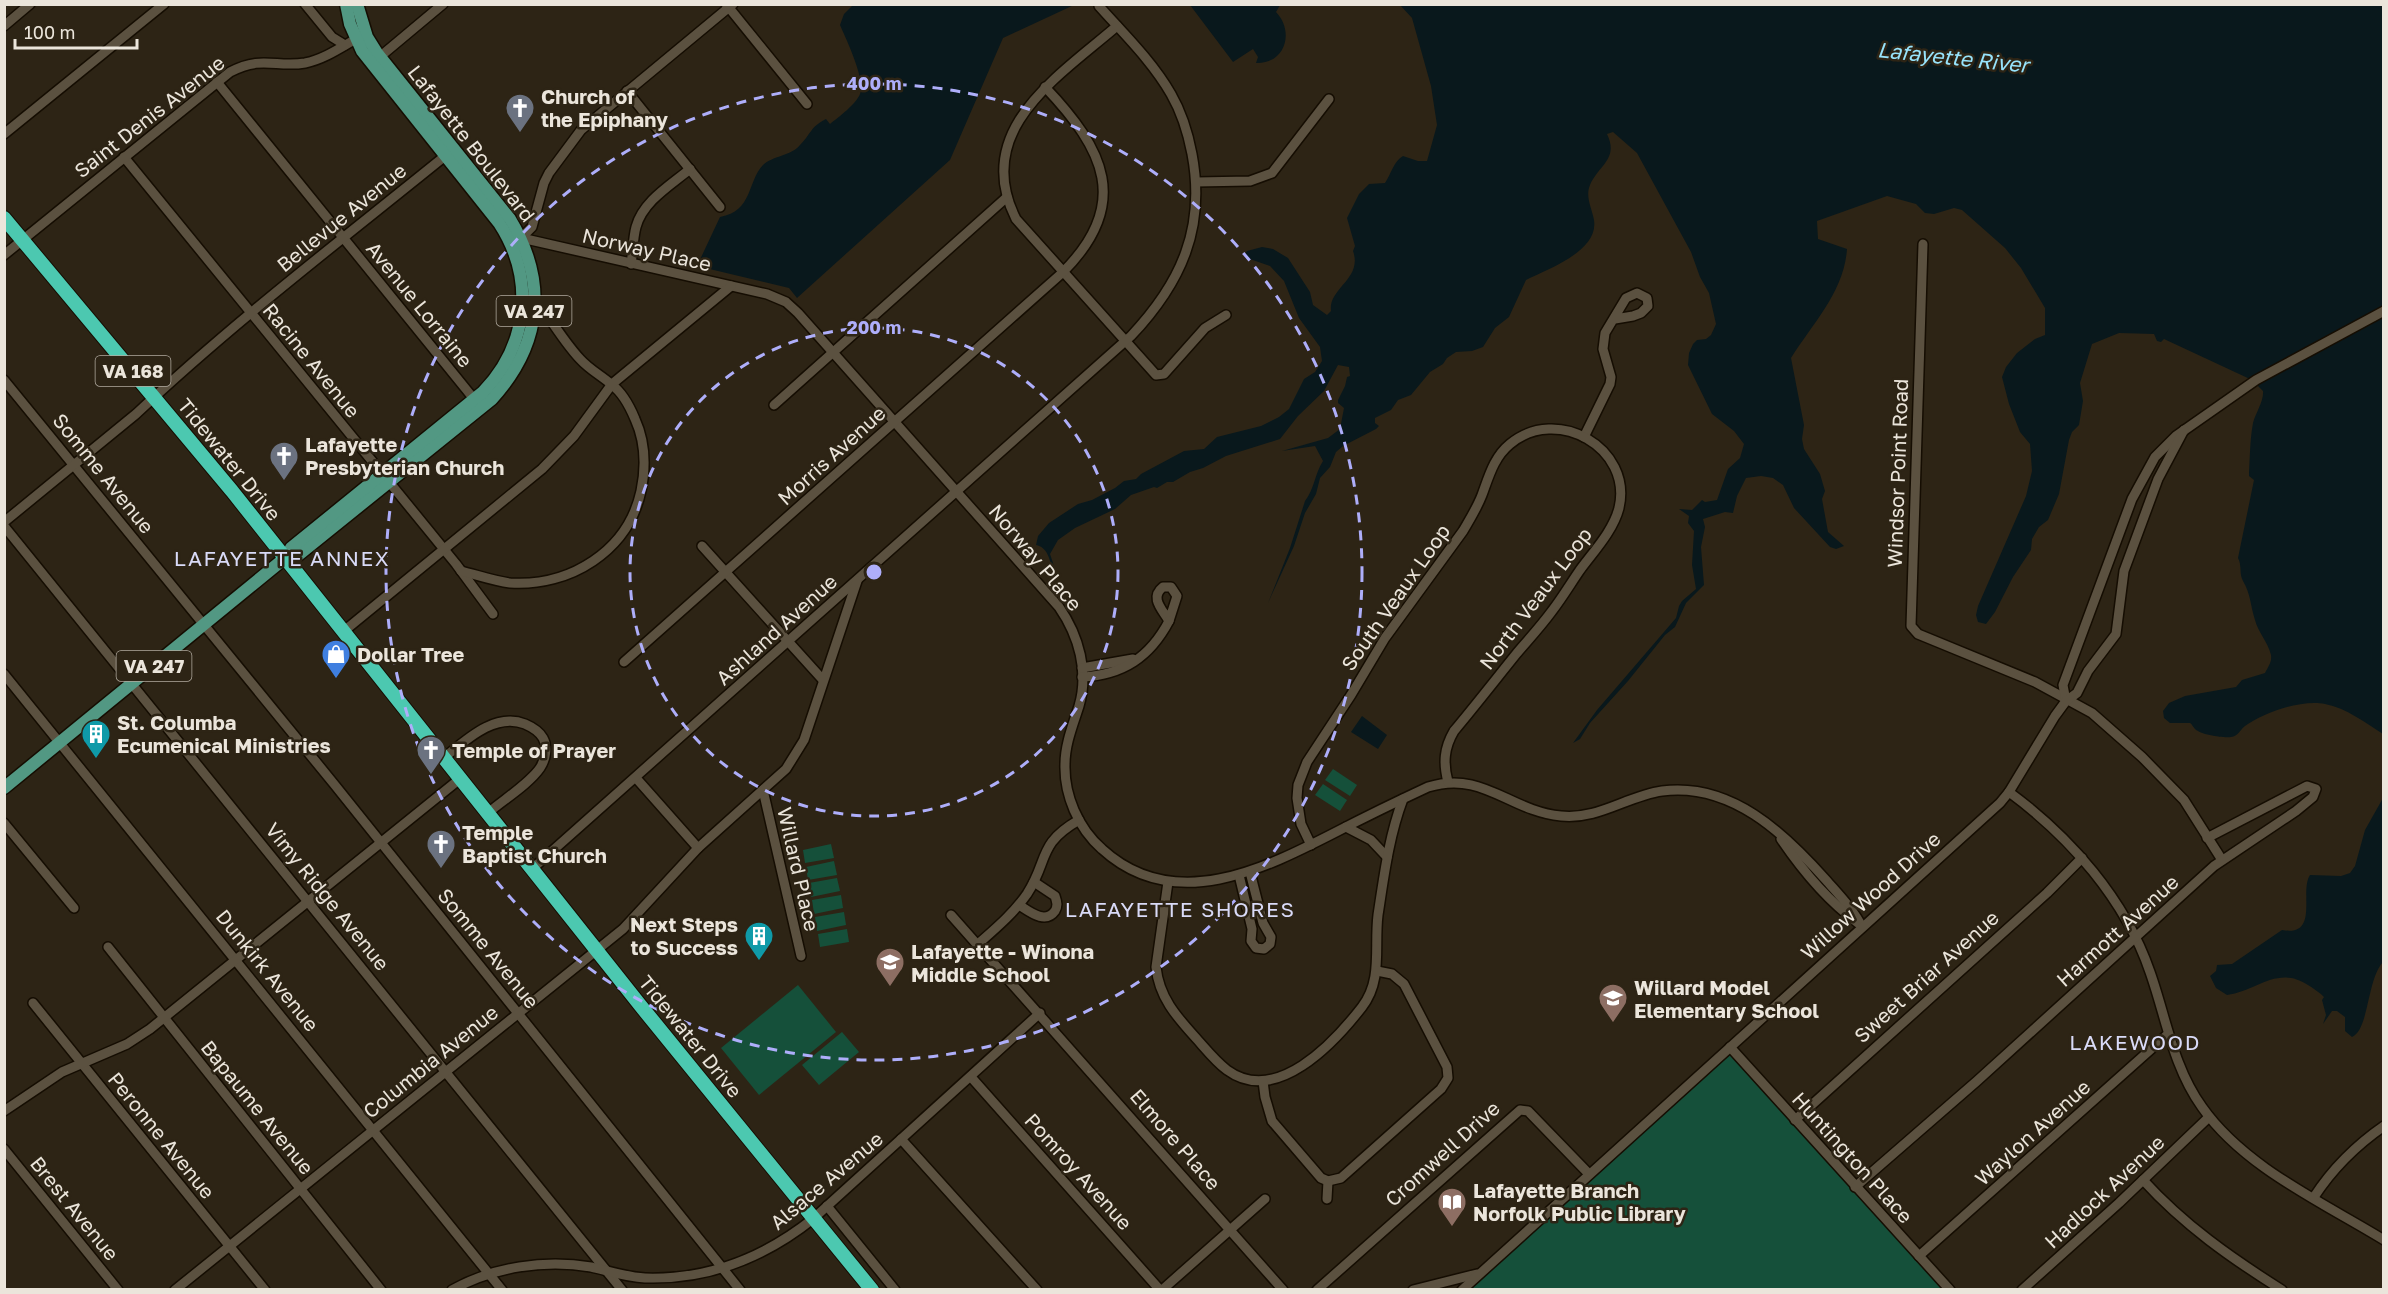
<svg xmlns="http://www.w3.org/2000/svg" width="2388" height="1294" viewBox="0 0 2388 1294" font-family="'Golos Text',sans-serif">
<rect width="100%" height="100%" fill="#2d2415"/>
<g fill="#15503a">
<polygon points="1333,769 1357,785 1350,796 1325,780"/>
<polygon points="1323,784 1347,800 1340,811 1315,795"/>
<polygon points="831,844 834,858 805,863 803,850"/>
<polygon points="834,861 837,875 808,880 806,867"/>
<polygon points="837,878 840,891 811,897 809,883"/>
<polygon points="841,895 843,908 814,914 812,900"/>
<polygon points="844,912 846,925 817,931 815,917"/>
<polygon points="847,929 849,942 820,947 818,934"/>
<polygon points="798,985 836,1032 759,1095 721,1048"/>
<polygon points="842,1032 859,1052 819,1085 802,1065"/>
<polygon points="1730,1047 1949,1290 1462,1290"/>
</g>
<g fill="#09181c">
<path d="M853,5H1074L1003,38L950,160L797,298L789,288L697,266L720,217C753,211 747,182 763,165C772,156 791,156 800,145C811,134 810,127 826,119L830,124C839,117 856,104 860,94C866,80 846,39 840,25L844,14Z"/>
<path d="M1190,5H1280L1276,12C1295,32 1285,64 1256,63L1258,57L1253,49L1233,62Z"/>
<path d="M1400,5H2383V734C2366,723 2346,708 2325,704C2303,699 2264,712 2245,726C2240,730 2238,736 2231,737C2224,738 2201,735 2195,729C2193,727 2192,724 2190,723H2170L2164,718L2163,711L2169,703L2185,696L2236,687L2242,680L2265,673C2268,667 2272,662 2271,655C2268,642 2258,632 2255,620C2250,604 2251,595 2243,581C2239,574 2242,565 2238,558L2254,480L2249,476V473C2250,456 2250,439 2253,423C2256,412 2264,401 2263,391L2252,380L2164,339L2161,342L2157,341L2154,334L2119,333L2092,344L2080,383L2083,401L2079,425L2072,432L2069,440L2059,494L2048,520L2039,527L2032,539L2031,550L2013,577L1995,612L1986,624L1978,622L1976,615L1978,606L2026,496L2032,471L2030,444L2020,432L2009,404L2002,377L2006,367L2017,353L2035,339L2045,335V308L2021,268L2005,248L1962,210L1954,208L1934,214L1925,213L1916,204L1887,196L1817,221L1818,239L1847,249C1844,292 1813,323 1791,358L1804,425L1802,439L1804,449L1820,474L1825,491L1822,499L1828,532L1844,546L1836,549L1830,547L1794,508L1783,485L1773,478L1761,476L1746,478L1737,496L1733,513L1725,512L1703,519L1705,527L1701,547L1704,585L1686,603L1675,627L1665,635L1628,681L1590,723L1580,739L1573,743L1597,710L1676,618L1679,606L1682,601L1696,589L1692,565L1694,531L1688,523L1689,516L1679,509L1692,510L1702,500L1705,502L1717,500L1728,469L1740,458L1744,444L1734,431L1712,414L1688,365L1689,353L1693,344L1697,340L1706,339L1711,335L1716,324L1709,293L1700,277L1691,252L1637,153L1613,132L1607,134C1619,159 1599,165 1590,185C1585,197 1592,208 1594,220C1599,251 1548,269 1526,280L1509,317L1495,328L1483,347L1472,351L1456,352L1447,358L1443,364L1430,372L1411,395L1398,400L1391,410L1375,418V423L1379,426L1376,429L1343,446L1336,452L1330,467L1320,478L1316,494L1305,513L1294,546L1268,603L1290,548L1305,501C1314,490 1315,473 1323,461L1315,446L1282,451L1328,438L1340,429L1344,408L1338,403V400L1345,386L1347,377L1350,376L1349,367L1338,365L1324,391L1298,416L1280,439L1226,456L1203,468L1190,472L1173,482H1167L1157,488L1154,487L1131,495L1115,509L1075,528L1058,540L1050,554L1055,569H1052C1050,559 1047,547 1036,545L1038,536L1049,523L1078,504L1092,500L1115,488L1124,481L1136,479L1141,474L1184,451L1204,449L1217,437L1261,426L1279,417L1289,409L1304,379L1315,372L1322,361L1320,347L1299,318L1284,281L1270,266L1247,258L1245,254L1247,251L1262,247L1273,249L1288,258L1310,292L1313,305L1327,315L1331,311C1328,288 1363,279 1353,251L1355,246L1347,218L1359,194L1369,184L1385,183C1391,174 1394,161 1403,156L1418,161H1427L1437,125L1431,86L1412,18Z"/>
<polygon points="1362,716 1387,735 1378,749 1351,732"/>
<path d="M2383,798V962C2367,979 2369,1030 2352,1037L2345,1031V1017L2337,1011H2332L2323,1024L2326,1015L2322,1000L2324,997C2319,992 2314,989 2308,985C2277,965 2257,991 2227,995L2216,988L2210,976L2216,971L2217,965L2232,964L2282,930C2320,937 2299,891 2310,875L2341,876L2350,873L2355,866L2365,830Z"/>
</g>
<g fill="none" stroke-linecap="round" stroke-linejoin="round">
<g stroke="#150d02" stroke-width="12">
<g id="minor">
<polyline points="305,4 332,37 345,45"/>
<polyline points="726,4 807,104"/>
<polyline points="4,26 30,4"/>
<path d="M1117,26C1059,76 971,130 1016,219L1156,375L1164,374L1205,328L1226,315"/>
<polyline points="376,60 443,4"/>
<polyline points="217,82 478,404"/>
<polyline points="627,91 720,207"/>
<polyline points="4,134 164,4"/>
<polyline points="124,157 456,564 493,614"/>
<polyline points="1196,182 1250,181 1272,173 1329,99"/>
<path d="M517,237L767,294L786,302L798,313L1059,607C1079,636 1089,672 1079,706C1073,725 1065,744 1065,764C1064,795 1078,828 1102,849C1174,915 1264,869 1338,831C1367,816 1398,801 1428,787C1483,770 1509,811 1561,816C1598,820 1627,796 1662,791C1731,782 1784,833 1826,880C1839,895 1853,909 1862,927"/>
<polyline points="521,238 532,227 544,183 549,173 581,130 733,4"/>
<polyline points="1923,244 1911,626 1918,634 2035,682 2092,713 2142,757 2184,800 2222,860"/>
<path d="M4,255L230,72C262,55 276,68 305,63C325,59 343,46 361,36"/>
<path d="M631,264C633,252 633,238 636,227C643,201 671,185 690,169"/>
<polyline points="4,380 334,784 740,1290"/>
<polyline points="774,405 1007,197"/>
<polyline points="1584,437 1610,384 1611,377 1603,349 1605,333 1626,298 1637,293 1647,298 1648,306 1641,313 1633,316 1615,319"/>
<path d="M4,522L136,414C235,321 344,238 450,152"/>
<polyline points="4,526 622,1290"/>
<polyline points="702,546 823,680"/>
<path d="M461,571C477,575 494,581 510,583C570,587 628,551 641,491C646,467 645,441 635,419C630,407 623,393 612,385C602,376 590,370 580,359C564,342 551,320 537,300L532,295"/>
<path d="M1163,587H1171L1177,596L1169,621C1163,610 1149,598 1163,587Z"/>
<polyline points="344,631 542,469 574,436 612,384 731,286"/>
<path d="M624,662L1062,273C1132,204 1104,149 1045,87"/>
<polyline points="1082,668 1133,659"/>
<polyline points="4,674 502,1290"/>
<path d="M1082,677C1123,675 1150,657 1169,621"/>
<polyline points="2066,701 2063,685 2132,499 2155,457 2176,436 2256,380 2384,311"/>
<path d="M445,757C466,740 495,712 525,724C532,727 539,731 543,738C548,747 546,759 540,768C529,784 503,800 488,813"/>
<polyline points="636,778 698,848"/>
<polyline points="763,790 801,956"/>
<path d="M2009,792C2070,837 2125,899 2150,972C2166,1017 2173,1067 2202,1107C2244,1167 2322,1202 2384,1240"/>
<polyline points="4,823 74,908"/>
<polyline points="1346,827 1371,840 1387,857"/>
<path d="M1781,839C1802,870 1828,901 1858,923"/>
<path d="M1311,845L1301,824L1297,798L1298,785L1307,762L1351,695L1385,638L1463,531C1470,519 1477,508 1482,495C1489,476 1494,457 1510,444C1557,405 1633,448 1619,508C1613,531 1594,551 1580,570C1571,583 1562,598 1552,611C1541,626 1529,639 1517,653C1496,679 1475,706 1454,731C1444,748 1443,763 1448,782"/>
<path d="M532,869L1131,336C1181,283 1206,228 1192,154C1188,133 1182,113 1171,94C1152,61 1124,34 1099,6"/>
<polyline points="1239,875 1252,929 1251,941 1256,948 1264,949 1270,944 1271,937 1263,923 1250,872"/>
<path d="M1168,882L1156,967C1159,997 1176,1016 1195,1037C1205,1048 1215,1061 1227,1070C1276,1106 1334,1043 1362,1007C1383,980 1374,947 1378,915C1384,876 1389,836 1403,799"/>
<path d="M1019,905C1029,911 1045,925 1055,911C1058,906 1057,902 1055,896L1034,882"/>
<polyline points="951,915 1283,1290"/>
<path d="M978,944C995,929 1014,913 1027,894C1049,860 1037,844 1079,820"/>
<polyline points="108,947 381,1290"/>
<polyline points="33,1003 265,1290"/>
<polyline points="1730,1047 1950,1290"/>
<polyline points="971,1077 1160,1290"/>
<polyline points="1263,1081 1265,1097 1272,1121 1321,1178 1328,1181 1341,1178 1441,1089 1448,1078 1447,1067 1404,984 1392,974 1377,971"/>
<polyline points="4,1111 62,1072 127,1044 150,1029 461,778"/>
<polyline points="1795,1120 2047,893 2082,858"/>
<polyline points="901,1139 1037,1290"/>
<polyline points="4,1149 118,1290"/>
<path d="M2143,1180C2184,1225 2231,1258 2282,1290"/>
<polyline points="1855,1187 1977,1081 2214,866 2296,811 2313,797 2316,789 2307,786 2207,838"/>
<path d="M2314,1197C2333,1168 2355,1146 2384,1126"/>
<polyline points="1327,1199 1328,1181"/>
<polyline points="827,1206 895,1290"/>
<polyline points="1919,1256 2168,1034"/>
<polyline points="175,1290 623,929 698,848 786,769 804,740 857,581"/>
<path d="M452,1290C493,1267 545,1259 591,1267C609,1271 626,1277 645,1278C709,1280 764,1258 814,1218L1040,1013"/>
<polyline points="1162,1290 1265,1199"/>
<polyline points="1317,1290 1520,1110 1528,1111 1589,1174"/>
<polyline points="1413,1290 1477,1274"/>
<polyline points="1462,1290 2000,803 2009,792 2055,716 2066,701 2077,693 2088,671 2116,634 2124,571 2158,479 2184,430"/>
<polyline points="2022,1290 2119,1203 2209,1117"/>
</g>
</g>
<g stroke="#150d02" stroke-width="15">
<g id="major">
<path d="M285,558L297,556L492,399C542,344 548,282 510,219L377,53L367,37L357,4"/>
<path d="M4,788L285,558L291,548L483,392C529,344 535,278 499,223L362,51L350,24L346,4"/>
</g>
</g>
<g stroke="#150d02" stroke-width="16">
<polyline id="highway" points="4,218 232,491 640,1005 872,1290"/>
</g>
<use href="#minor" stroke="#5b5140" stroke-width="9"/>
<use href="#major" stroke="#529883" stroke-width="12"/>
<use href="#highway" stroke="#4cc8b0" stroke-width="14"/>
</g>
<g fill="none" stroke="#aeaefa" stroke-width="3" stroke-dasharray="10 8">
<circle cx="874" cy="572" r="244"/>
<circle cx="874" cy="572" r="488"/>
</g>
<defs>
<g id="church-pin" transform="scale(1.5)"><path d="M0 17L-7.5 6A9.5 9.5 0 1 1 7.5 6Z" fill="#6b7280" stroke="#2d2415"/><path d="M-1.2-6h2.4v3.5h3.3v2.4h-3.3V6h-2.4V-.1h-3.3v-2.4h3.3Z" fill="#fff"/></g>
<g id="shop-pin" transform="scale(1.5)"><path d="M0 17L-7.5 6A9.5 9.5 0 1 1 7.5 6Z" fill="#3f7fe0" stroke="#2d2415"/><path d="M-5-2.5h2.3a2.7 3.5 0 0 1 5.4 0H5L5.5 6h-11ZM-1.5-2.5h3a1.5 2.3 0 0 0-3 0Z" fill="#fff"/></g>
<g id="building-pin" transform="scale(1.5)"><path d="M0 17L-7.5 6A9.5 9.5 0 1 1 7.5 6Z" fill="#0f9aa8" stroke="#2d2415"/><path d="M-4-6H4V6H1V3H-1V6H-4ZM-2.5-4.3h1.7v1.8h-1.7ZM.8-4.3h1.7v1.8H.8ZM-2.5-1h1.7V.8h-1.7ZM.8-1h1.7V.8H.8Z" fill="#fff"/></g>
<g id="school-pin" transform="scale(1.5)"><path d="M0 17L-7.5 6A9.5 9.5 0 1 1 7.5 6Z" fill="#8d6e63" stroke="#2d2415"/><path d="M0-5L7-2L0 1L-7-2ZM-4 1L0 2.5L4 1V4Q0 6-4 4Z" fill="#fff"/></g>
<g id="library-pin" transform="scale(1.5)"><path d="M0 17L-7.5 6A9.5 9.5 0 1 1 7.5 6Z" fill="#8d6e63" stroke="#2d2415"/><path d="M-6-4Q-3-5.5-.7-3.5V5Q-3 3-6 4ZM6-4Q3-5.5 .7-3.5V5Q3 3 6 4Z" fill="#fff"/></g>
</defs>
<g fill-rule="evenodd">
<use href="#church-pin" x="520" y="108"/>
<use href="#church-pin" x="284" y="456"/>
<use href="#shop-pin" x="336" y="654"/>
<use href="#building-pin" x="96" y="734"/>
<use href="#church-pin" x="431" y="750"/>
<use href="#church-pin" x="441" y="844"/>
<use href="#building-pin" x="759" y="936"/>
<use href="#school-pin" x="890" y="962"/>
<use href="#school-pin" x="1613" y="998"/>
<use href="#library-pin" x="1452" y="1202"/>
</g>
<g text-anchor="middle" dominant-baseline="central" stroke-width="5" stroke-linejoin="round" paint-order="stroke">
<g fill="#2d2415" stroke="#b2aba0" stroke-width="1.5">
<rect x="496.5" y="296" width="75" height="30" rx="4.5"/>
<rect x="95.5" y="356" width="75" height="30" rx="4.5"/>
<rect x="116.5" y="651" width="75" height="30" rx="4.5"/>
</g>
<g font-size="18" font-weight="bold" fill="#ebe5db">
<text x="534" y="311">VA 247</text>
<text x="133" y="371">VA 168</text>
<text x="154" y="666">VA 247</text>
</g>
<g font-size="20" font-weight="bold" fill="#ebe5db" stroke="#2d2415" text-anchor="start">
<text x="541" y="96">Church of<tspan x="541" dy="23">the Epiphany</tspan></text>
<text x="305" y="444">Lafayette<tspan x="305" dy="23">Presbyterian Church</tspan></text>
<text x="357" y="654">Dollar Tree</text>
<text x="117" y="722">St. Columba<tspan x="117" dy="23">Ecumenical Ministries</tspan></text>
<text x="452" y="750">Temple of Prayer</text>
<text x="462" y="832">Temple<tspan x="462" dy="23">Baptist Church</tspan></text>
<text x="738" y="924" text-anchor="end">Next Steps<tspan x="738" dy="23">to Success</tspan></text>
<text x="911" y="951">Lafayette - Winona<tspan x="911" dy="23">Middle School</tspan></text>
<text x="1634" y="987">Willard Model<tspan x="1634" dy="23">Elementary School</tspan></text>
<text x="1473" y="1190">Lafayette Branch<tspan x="1473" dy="23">Norfolk Public Library</tspan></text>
</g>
<g font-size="20" fill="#ebe5db" stroke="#2d2415">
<text transform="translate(149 116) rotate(-38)">Saint Denis Avenue</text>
<text transform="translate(472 143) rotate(52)">Lafayette Boulevard</text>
<text transform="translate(341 217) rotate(-39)">Bellevue Avenue</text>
<text transform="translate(647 249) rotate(13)">Norway Place</text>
<text transform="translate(420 304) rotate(51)">Avenue Lorraine</text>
<text transform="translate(312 360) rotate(51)">Racine Avenue</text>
<text transform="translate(831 455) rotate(-42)">Morris Avenue</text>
<text transform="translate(230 459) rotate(51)">Tidewater Drive</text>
<text transform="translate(104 473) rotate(51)">Somme Avenue</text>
<text transform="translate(1897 473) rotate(-88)">Windsor Point Road</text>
<text transform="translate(1036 557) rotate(50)">Norway Place</text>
<text transform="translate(1395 597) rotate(-55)">South Veaux Loop</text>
<text transform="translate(1535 598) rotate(-53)">North Veaux Loop</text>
<text transform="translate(776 629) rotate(-42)">Ashland Avenue</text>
<text transform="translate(799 869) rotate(77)">Willard Place</text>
<text transform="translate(1870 895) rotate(-42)">Willow Wood Drive</text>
<text transform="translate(328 896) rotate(51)">Vimy Ridge Avenue</text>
<text transform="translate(2117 930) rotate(-42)">Harmott Avenue</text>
<text transform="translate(489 948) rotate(51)">Somme Avenue</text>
<text transform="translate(268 970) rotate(51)">Dunkirk Avenue</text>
<text transform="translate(1926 976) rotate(-42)">Sweet Briar Avenue</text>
<text transform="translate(691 1036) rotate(51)">Tidewater Drive</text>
<text transform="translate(430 1061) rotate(-39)">Columbia Avenue</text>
<text transform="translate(258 1107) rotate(51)">Bapaume Avenue</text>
<text transform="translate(2032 1132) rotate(-42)">Waylon Avenue</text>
<text transform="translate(162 1135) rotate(51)">Peronne Avenue</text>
<text transform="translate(1176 1139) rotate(49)">Elmore Place</text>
<text transform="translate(1442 1153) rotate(-42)">Cromwell Drive</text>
<text transform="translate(1853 1157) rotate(48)">Huntington Place</text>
<text transform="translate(1079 1171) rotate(48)">Pomroy Avenue</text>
<text transform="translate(826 1180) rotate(-40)">Alsace Avenue</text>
<text transform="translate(2104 1191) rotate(-43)">Hadlock Avenue</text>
<text transform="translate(75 1208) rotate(51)">Brest Avenue</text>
</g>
<g font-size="21" font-style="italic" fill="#97e3fb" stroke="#2d2415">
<text transform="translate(1953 57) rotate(6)">Lafayette River</text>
</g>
<g font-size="21" letter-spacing="1.5" fill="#d9daf7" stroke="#2d2415">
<text x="282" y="558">LAFAYETTE ANNEX</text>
<text x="1180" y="909">LAFAYETTE SHORES</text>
<text x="2135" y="1042">LAKEWOOD</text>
</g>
</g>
<circle cx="874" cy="572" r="9" fill="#aeaefa" stroke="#2d2415" stroke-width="3"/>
<g font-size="18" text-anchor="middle" font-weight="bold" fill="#aeaefa" stroke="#2d2415" stroke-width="5" stroke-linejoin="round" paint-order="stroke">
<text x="874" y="90">400 m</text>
<text x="874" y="334">200 m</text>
</g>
<rect width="2388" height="1294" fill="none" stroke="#ebe5db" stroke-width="12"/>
<path d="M15 39v9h122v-9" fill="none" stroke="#ebe5db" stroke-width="3"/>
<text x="24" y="39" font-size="18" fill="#ebe5db" stroke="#2d2415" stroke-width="4.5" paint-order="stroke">100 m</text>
</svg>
